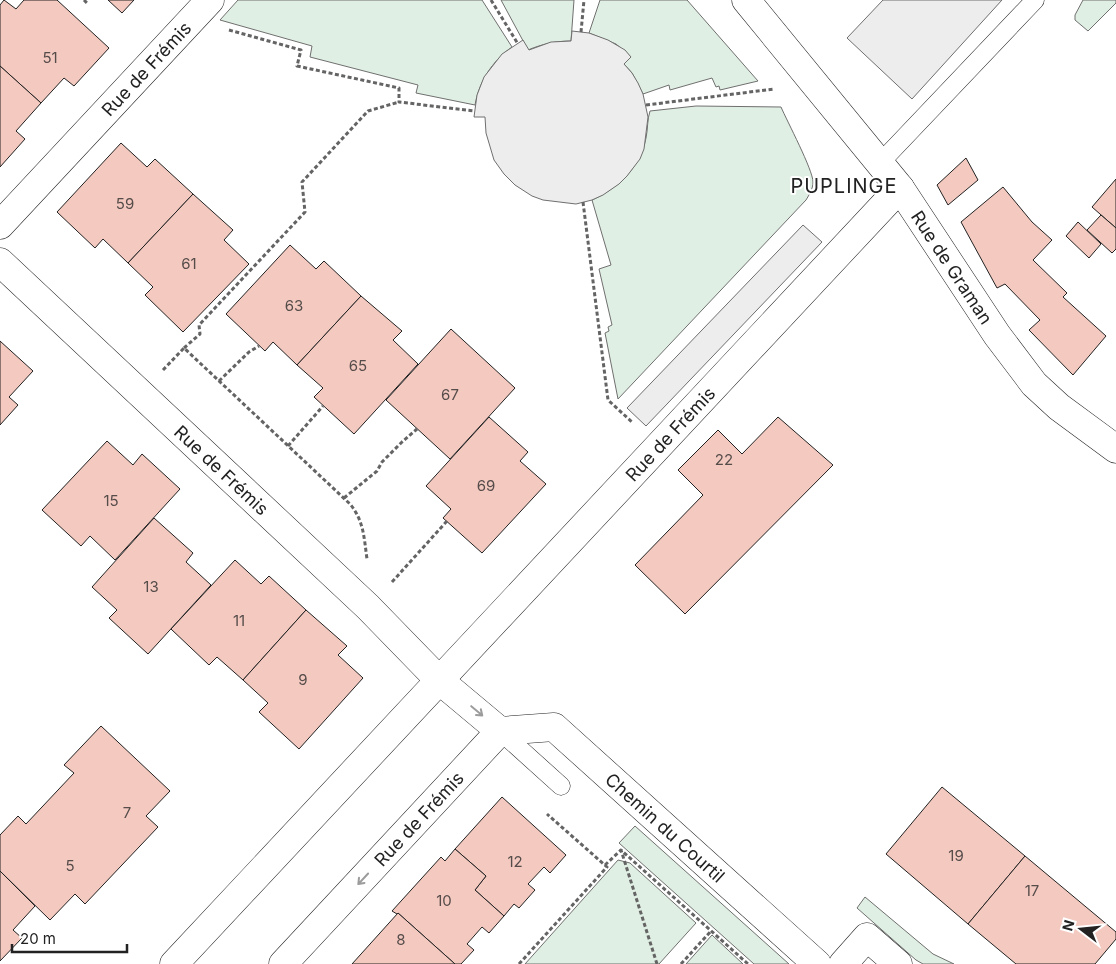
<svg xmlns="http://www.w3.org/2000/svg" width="1116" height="964" viewBox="0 0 1116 964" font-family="Inter,sans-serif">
<rect width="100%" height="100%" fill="#fff"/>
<g fill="#e0efe3" stroke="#6f6f6f">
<path d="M238,0H482L512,47C492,61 479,82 475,105L416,93L418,85L310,57L312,46L220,20Z"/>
<path d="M501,0H574L571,41C556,41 542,44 528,50Z"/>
<polygon points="600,0 687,0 758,81 720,90 719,86 716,87 712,78 670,90 669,85 643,94 632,73 624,64 630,56 616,44 589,33"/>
<polygon points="1083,0 1116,0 1116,3 1088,31 1075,20 1075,15"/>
<path d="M696,106L781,107C787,121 813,170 813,182C813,189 809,195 806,200L618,399L605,333L609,331L608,327L612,325L599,269L611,265L592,200C618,188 640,168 646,138C648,129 647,120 650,111Z"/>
<polygon points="635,826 789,964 754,964 619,843"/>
<polygon points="618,860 630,863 696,923 659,964 525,964"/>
<polygon points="865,897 933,954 954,964 923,964 916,960 857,908"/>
<polygon points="712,935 743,964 686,964"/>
</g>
<g fill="#ededed" stroke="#6f6f6f">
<polygon points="883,0 1002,0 912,99 847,38"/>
<polygon points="572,31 589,33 608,40 625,50 631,57 624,64 632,73 638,83 643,94 648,117 644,149 640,159 627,176 619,184 603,195 592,200 576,204 543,200 532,196 515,185 504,174 494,160 486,133 485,117 474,117 477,95 484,77 502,54 523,40 529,50 551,42 571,41"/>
<polygon points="803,225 822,242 646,426 627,408"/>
</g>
<g fill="#f3c9c0" stroke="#222">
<polygon points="4,0 16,9 24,0 57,0 109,48 74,86 64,78 41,103 0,66 0,5"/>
<polygon points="108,0 134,0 122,13"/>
<polygon points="0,66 41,103 16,131 25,139 0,167"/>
<polygon points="121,143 147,167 155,159 193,194 128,263 103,239 95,248 57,212"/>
<polygon points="966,158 978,180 948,205 937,185"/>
<polygon points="1116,179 1116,228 1092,207"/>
<polygon points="1003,187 1032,222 1052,240 1033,260 1067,293 1063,297 1106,336 1073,375 1029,330 1040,320 1005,284 997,288 961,222"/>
<polygon points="193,194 233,230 224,240 249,264 183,332 145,295 153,287 128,263"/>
<polygon points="1101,215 1116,228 1116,249 1112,253 1087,230"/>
<polygon points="1078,222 1101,244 1089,258 1066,236"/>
<polygon points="290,245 316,269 324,261 361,296 297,365 273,342 265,351 226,314"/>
<polygon points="361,296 402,331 393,340 418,364 354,434 314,397 323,388 297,365"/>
<polygon points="451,329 515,388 450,459 386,400"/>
<polygon points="0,341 33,371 9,397 18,405 0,425"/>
<polygon points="489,417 528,452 520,461 546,484 482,553 443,518 451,509 426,486"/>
<polygon points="778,417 833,465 685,614 635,565 703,495 678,470 718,430 742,454"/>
<polygon points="107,441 133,465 142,454 180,489 115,560 90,536 81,546 42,510"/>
<polygon points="154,518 193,553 186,562 211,585 148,654 109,618 117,610 92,587"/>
<polygon points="235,560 261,584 269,576 306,610 243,680 217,657 209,665 171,629"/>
<polygon points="306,610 347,646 338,655 363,678 299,749 259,712 268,703 243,680"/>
<polygon points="101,726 170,791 146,816 158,827 85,904 75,894 50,920 0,871 0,835 18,816 26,824 74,773 64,765"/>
<polygon points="942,787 1025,856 968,924 886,854"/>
<polygon points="502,797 566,855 550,873 544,867 528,884 535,890 519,908 514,904 504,916 475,890 486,876 455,849"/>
<polygon points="455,849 486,876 475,890 504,916 489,933 482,927 467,944 474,950 461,964 455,964 398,913 397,914 392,911 441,857 445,861"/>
<polygon points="1025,856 1116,932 1116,939 1095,964 1016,964 968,924"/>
<polygon points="0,871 35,906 13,930 22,938 0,961"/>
<polygon points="398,913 455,964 352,964"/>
</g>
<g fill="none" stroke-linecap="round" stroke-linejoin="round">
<g stroke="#222" stroke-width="19">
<g id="lane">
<polyline points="880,163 1035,0"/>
<polyline points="500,731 561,786"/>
</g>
</g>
<g stroke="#222" stroke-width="29">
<g id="street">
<path id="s1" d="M0,225L210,0"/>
<path id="s2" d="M0,262L368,607L439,680L500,731L283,964"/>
<path id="s3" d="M500,731L554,727L817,964"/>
<path id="s4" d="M174,964L900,188"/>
<polyline points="843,964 867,937 898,964"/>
</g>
</g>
<g stroke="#222" stroke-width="29">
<g id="secondary">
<path id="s5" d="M746,0L900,188L997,335L1034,384L1059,407L1116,449"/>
</g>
</g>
<g stroke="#646464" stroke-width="3" stroke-dasharray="4 2.5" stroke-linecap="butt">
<polyline points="84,0 88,4"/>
<polyline points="491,0 518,44"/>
<polyline points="229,30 301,50 297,66 399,88 399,102 474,111"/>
<polyline points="581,32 584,0"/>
<polyline points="646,105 774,89"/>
<polyline points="583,202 608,400 633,423"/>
<polyline points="184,348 200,334 199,325 305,212 302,182 368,111 399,102"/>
<path d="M163,370L184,348L350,504C364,521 364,538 367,559"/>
<polyline points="219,381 249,352 259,346"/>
<polyline points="288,446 323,406"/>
<polyline points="344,498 377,471 382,462 402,442 417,429"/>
<polyline points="392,582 447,521"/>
<polyline points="605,865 621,850"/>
<polyline points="519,964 607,867 547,814"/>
<polyline points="657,964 621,850 748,964"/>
<polyline points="681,964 711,931"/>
</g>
<use href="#lane" stroke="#fff" stroke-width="18"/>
<use href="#street" stroke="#fff" stroke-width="28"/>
<use href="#secondary" stroke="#fff" stroke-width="28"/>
</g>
<defs><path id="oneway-shaft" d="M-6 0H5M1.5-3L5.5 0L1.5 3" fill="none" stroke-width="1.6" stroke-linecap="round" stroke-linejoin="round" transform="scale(1.25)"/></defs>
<g stroke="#9c9c9c">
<use href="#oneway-shaft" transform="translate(477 711) rotate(40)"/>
<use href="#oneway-shaft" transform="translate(363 879) rotate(133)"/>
</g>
<g text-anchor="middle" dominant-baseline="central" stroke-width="4" stroke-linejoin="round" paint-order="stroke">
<g font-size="15" fill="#564c4a">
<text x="50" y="57">51</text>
<text x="125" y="203">59</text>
<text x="189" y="263">61</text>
<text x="294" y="305">63</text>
<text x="358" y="365">65</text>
<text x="450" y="394">67</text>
<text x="724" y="459">22</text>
<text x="486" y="485">69</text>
<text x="111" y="500">15</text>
<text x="151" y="586">13</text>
<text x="239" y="620">11</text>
<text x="303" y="679">9</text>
<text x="127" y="812">7</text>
<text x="956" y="855">19</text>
<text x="515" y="861">12</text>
<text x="70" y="865">5</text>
<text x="1032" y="890">17</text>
<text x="444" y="900">10</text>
<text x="401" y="939">8</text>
</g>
<g font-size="18" fill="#222" stroke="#fff">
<text stroke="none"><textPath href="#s1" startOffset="214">Rue de Frémis</textPath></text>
<text stroke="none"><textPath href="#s5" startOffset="338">Rue de Graman</textPath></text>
<text stroke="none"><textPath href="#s4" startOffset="726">Rue de Frémis</textPath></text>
<text stroke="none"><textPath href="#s2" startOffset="304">Rue de Frémis</textPath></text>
<text transform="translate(419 819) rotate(-47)">Rue de Frémis</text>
<text stroke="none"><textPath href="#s3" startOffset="204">Chemin du Courtil</textPath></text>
</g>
<g font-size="20" letter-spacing="1" fill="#222" stroke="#fff">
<text x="844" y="186">PUPLINGE</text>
</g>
</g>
<g transform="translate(1081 929) rotate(286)" stroke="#ffffff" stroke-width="4" paint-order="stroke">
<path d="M0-4L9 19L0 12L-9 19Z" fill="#222222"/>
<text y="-8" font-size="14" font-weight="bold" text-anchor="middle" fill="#222222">N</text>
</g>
<path d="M12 944v8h115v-8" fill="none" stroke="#222222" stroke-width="2.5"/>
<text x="20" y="944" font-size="15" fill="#222222" stroke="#ffffff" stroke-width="4" paint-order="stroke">20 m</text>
</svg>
